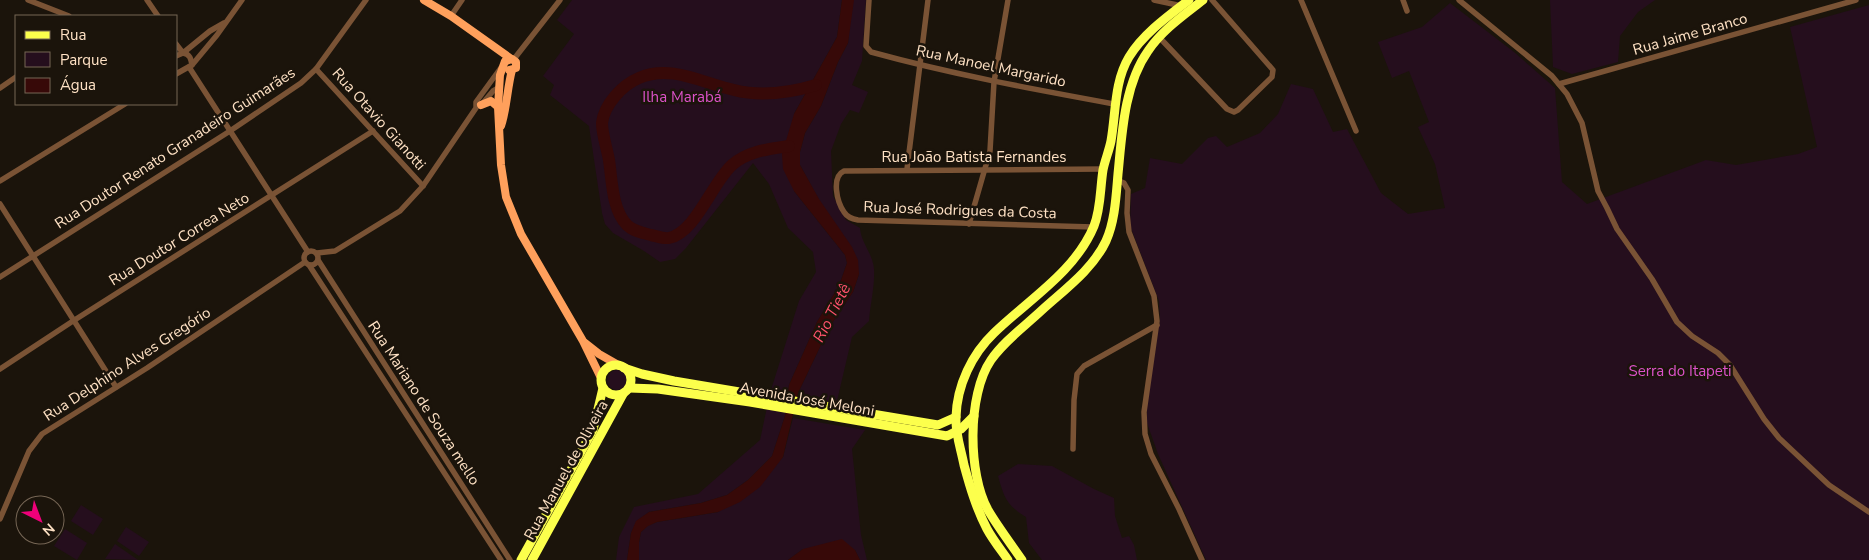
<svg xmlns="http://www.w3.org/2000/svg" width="1869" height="560" viewBox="0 0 1869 560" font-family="'Nunito Sans',sans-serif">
<rect width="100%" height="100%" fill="#1b140b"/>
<g fill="#250e1d">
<polygon points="572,0 842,0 837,37 794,114 794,191 845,255 847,263 839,286 817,322 789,385 785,416 772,456 748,480 727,495 701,503 649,512 637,521 631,533 627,560 616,560 619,537 634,507 698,494 760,440 770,393 799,301 816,272 813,252 788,228 769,184 753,163 686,248 675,259 660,262 644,251 613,233 605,224 602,213 589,126 550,95 554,85 543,76 574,34 557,20"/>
<path d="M851,0H866L862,61L852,85L868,92L859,113L850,110L841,124L831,151L833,196L846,220L860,228C861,243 873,254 874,269C875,286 870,305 869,321L852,337L836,405L797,398L798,393L830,326L853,292L859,274L800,165V152L805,133L821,106L838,62L848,43Z"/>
<polygon points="1550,0 1655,0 1638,12 1620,36 1618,62 1572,74 1553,67"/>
<polygon points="1450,3 1514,52 1555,88 1562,182 1587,204 1706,160 1736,165 1798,154 1817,147 1790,27 1869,5 1869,560 1206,560 1158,454 1147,423 1147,405 1160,319 1159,301 1130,226 1131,194 1145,188 1150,158 1182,164 1208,138 1216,136 1227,147 1260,133 1278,114 1291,84 1313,89 1333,132 1347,129 1381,193 1408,214 1445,208 1435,164 1418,127 1429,122 1409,71 1392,78 1378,42 1422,27"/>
<circle cx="617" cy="380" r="10"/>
<polygon points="793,418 865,430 852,449 861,535 867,560 860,560 855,550 803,549 788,560 639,560 639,542 641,532 647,526 657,522 718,512 783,457"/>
<path d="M1018,464L1052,466L1094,489L1114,498L1115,516L1122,538L1129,536L1134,545L1137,560H1042L1029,543L1026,517C1006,505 1004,497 998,476Z"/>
<polygon points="81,505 103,519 93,535 71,521"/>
<polygon points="126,527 149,542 139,556 117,541"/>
<polygon points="65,529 87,543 77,560 54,546"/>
<polygon points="115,544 138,560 105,559"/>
</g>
<g fill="#370908">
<polygon points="842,0 854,0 848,43 838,62 821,106 805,133 800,152 800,165 819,199 852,247 858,260 859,274 853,292 830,326 798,393 783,457 760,487 740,502 718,512 657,522 648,526 641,532 639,542 639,560 627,560 631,533 636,521 649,512 701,503 727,495 748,480 772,456 785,416 789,385 817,322 839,286 847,263 845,255 794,191 783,169 782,154 794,114 837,37"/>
<polygon points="842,539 855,550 860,560 788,560 803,549"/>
</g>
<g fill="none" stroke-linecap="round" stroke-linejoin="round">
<path stroke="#370908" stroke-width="12" d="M789,146C769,149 748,151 732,165C712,183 696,232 669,238C664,239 656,236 651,235C643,233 633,231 627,225C612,210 612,180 609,160C607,149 602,134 602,123C604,105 622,85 639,78C671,64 702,83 734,90C761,97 789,93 816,85"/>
<g stroke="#7a5335" stroke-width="5.5">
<polyline points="28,0 69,16"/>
<polyline points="147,0 158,16"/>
<path d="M869,0L866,46L871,52C951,74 1032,89 1114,104"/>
<polyline points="1154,0 1182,6"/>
<polyline points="1301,0 1356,131"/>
<polyline points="1403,0 1407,11"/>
<polyline points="1459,0 1552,76 1567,94 1582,123 1598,191 1607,208 1617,229 1652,279 1677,322 1692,336 1718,353 1730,365 1764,419 1779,438 1829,485 1869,512"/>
<polyline points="451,16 462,0"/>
<polyline points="1159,37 1227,109 1234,112 1238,110 1272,77 1273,70 1212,0"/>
<polyline points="176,44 183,53 210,31 224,23"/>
<path d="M176,56L183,53C190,54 191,59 192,65L176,74"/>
<polyline points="514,59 560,0"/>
<polyline points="192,65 217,35 242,0"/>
<polyline points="189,67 308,252"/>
<polyline points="316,69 423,186"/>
<polyline points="1559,84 1856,0"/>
<polyline points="0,88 16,77"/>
<polyline points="482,104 493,91 500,87"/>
<polyline points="907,169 928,0"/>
<polyline points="1117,180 1124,183 1128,190 1127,213 1129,232 1154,296 1157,321 1144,412 1145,434 1151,454 1179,509 1202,560"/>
<polyline points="0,181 125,104"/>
<polyline points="0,204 116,387"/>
<polyline points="969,224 990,151 994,82 1008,0"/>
<path d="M1093,227L858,220C852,219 847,217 844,212C837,202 831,177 844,171L1103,169"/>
<circle cx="311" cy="258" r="7"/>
<polyline points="317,253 335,251 400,211 423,186 476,108 476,102 500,69"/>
<polyline points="318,260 510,560"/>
<polyline points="309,265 501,560"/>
<polyline points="0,277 230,131 301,83 316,69 366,0"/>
<polyline points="0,369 73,321 373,131"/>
<polyline points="1073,449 1074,400 1077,374 1084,366 1157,325"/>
<polyline points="0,519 29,451 42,434 147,368 305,262"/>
</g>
<g stroke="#ffa05c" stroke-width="8">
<polyline points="424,0 451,16 510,58"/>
<polyline points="505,61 500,75 498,107 501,165 506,197 521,234 583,341 601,378"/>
<polyline points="506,61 512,59 516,62 516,68 509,70"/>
<polyline points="481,105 491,101 498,107"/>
<path d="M501,126C507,108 507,89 512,70"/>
<polyline points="585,343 599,354 620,366"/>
</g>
<g stroke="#fcff4c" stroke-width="9">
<circle cx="616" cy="380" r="15"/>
<polyline points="624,368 642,374 674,381 938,425 956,417"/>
<polyline points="629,388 658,389 750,402 947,436 961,429 974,416"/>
<polyline points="521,560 593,430 603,388"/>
<polyline points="532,560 623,394"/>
<path d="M1008,560C1001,550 993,540 987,529C976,508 970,487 964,465C961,449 955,433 956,417C957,385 972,354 994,333C1028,300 1075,272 1094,226C1101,208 1100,189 1103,170C1105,160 1109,151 1111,141C1116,113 1114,82 1129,57C1143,34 1168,16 1189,0"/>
<path d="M1022,560C1011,544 998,527 988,510C968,474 967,395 991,360C1004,341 1025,326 1042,310C1064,290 1093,269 1106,241C1115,221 1116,197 1118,174C1122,134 1124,85 1148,51C1162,30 1184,15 1203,0"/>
</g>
</g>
<g text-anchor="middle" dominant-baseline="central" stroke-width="5" stroke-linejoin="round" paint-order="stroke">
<g font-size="15" fill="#ffe2c5" stroke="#1b140b">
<text transform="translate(1690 34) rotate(-16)">Rua Jaime Branco</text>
<text transform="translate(991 66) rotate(12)">Rua Manoel Margarido</text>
<text transform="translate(379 119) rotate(48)">Rua Otavio Gianotti</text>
<text transform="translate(175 148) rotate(-33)">Rua Doutor Renato Granadeiro Guimarães</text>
<text x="974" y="157">Rua João Batista Fernandes</text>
<text transform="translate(960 210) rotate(2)">Rua José Rodrigues da Costa</text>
<text transform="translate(179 239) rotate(-32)">Rua Doutor Correa Neto</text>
<text transform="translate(127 364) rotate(-33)">Rua Delphino Alves Gregório</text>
<text transform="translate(807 399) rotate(10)">Avenida José Meloni</text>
<text transform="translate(424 403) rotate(57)">Rua Mariano de Souza mello</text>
<text transform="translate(566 470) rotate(-61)">Rua Manuel de Oliveira</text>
</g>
<g font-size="15" fill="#dd52ca" stroke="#1b140b">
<text x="682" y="97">Ilha Marabá</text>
<text x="1680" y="371">Serra do Itapeti</text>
</g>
<g font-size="16" font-style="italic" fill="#ff536c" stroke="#1b140b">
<text transform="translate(832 313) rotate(-63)">Rio Tietê</text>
</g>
</g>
<rect x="15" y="15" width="162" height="90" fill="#1b140b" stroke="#766655"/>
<rect x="25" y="31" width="25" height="8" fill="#fcff4c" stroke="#766655"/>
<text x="60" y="40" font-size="15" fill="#ffe2c5">Rua</text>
<rect x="25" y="52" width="25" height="15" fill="#250e1d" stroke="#766655"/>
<text x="60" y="65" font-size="15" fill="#ffe2c5">Parque</text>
<rect x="25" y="78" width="25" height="15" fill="#370908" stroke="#766655"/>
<text x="60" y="90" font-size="15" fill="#ffe2c5">Água</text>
<g transform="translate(40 520) rotate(138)"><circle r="24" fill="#1b140b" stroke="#766655"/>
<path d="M0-4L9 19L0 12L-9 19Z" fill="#f0007a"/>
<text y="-8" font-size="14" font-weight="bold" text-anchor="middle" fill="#ffe2c5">N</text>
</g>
</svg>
